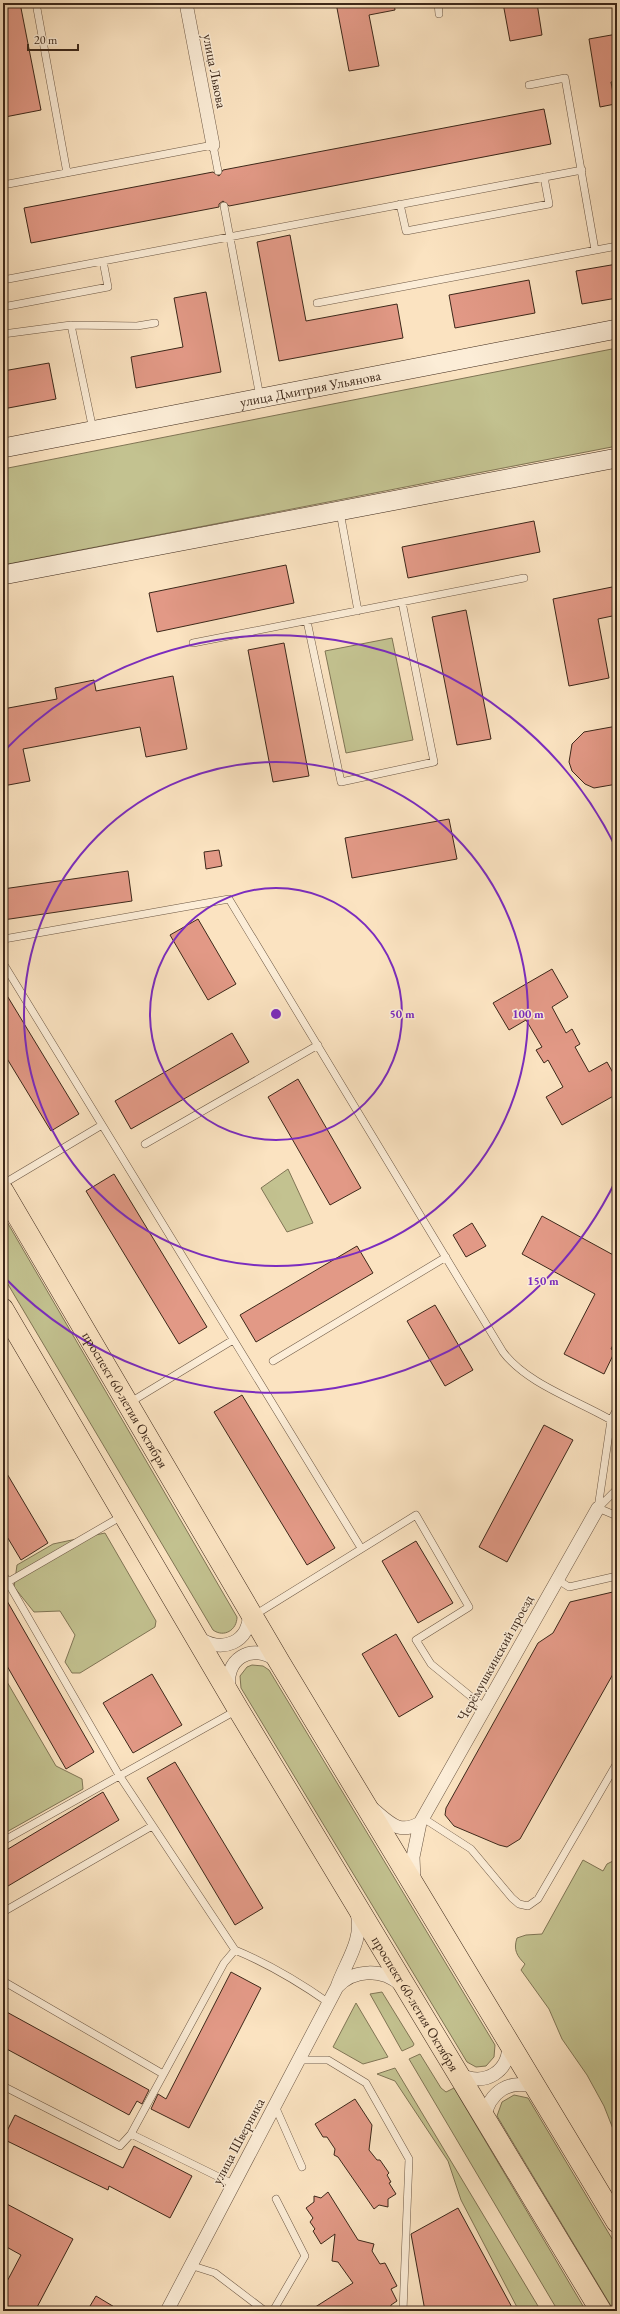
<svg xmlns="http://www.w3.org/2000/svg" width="620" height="2314" font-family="'EB Garamond',serif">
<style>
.green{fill:#c3c290;stroke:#807555}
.building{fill:#e29986;stroke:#3d281a}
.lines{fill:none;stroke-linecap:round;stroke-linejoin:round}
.service-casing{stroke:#6c5744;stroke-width:8}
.minor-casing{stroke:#6c5744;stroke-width:14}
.secondary-casing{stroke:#3d281a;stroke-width:20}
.primary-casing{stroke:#3d281a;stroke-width:22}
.service{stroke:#fcedd7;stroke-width:7}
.minor{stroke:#fcedd7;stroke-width:13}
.secondary{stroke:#fcedd7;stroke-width:19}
.primary{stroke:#fbe3c1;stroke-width:21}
.ring{fill:none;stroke:#7b2cbf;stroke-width:2}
.labels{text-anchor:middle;stroke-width:3;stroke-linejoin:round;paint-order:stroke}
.street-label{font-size:14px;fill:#3d281a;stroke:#fcedd7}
.centre{fill:#7b2cbf;stroke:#fcedd7;stroke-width:2}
.ring-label{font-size:12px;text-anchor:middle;font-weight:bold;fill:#7b2cbf;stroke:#fcedd7;stroke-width:3;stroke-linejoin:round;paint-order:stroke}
</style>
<rect width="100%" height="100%" fill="#fbe3c1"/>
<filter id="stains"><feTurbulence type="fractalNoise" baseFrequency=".005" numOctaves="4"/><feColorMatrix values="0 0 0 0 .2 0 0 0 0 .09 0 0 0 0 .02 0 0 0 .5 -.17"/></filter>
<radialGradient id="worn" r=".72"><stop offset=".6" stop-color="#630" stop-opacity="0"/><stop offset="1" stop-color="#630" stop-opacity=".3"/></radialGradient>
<!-- green -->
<path class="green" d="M 617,348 L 617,446 L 3,565 L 3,469 Z
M 392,638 L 413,740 L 346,753 L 325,651 Z
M 288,1169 L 313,1223 L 287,1232 L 261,1188 Z
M 3,1215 L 237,1617 C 237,1630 224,1638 213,1630 L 3,1276 Z
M 105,1533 L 156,1621 L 155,1627 L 80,1673 L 72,1673 L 65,1662 L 75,1635 L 60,1611 L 34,1612 L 14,1587 L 17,1565 L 53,1544 Z
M 252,1665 L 263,1666 L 269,1670 L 495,2045 L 494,2057 L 486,2066 L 476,2067 L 467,2062 L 241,1688 L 240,1676 L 247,1667 Z
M 3,1675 L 56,1766 L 82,1779 L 83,1789 L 3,1834 Z
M 617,1859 L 617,2139 L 604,2106 L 587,2075 L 562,2039 L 549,2009 L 521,1970 L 525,1964 C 517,1956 513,1950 517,1938 L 526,1935 L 542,1934 L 583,1860 L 603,1871 L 607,1864 Z
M 382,1992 L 414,2044 L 413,2046 L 402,2051 L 370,1994 Z
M 356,2003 L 388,2057 L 363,2064 L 333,2047 Z
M 420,2054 L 441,2088 L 446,2092 L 454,2088 L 586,2311 L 558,2311 L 409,2059 Z
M 395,2068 L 541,2311 L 519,2311 L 461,2200 L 448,2161 L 395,2081 L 377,2074 Z
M 514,2095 L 528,2098 L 617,2247 L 617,2311 L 614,2311 L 497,2116 L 502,2102 Z"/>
<!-- building -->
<path class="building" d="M 3,3 L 20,3 L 41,110 L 5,117 L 3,106 Z
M 336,3 L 394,3 L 395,10 L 369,15 L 379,66 L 349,71 Z
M 503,3 L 537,3 L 542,35 L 510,41 Z
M 617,34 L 617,81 L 611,82 L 615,104 L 600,107 L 589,39 Z
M 544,109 L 551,144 L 229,206 L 223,201 L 219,204 L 219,207 L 31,243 L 24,208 L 213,172 L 219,176 L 223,170 Z
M 290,235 L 306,321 L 397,304 L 403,338 L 279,361 L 257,242 Z
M 617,264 L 617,298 L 582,304 L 576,271 Z
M 529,280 L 535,313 L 455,328 L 449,295 Z
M 206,292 L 221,372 L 136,388 L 131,357 L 183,347 L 174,298 Z
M 49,363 L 56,399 L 3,409 L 3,371 Z
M 534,521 L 540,552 L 408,578 L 402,547 Z
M 286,565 L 294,603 L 157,632 L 149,593 Z
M 617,586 L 617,615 L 598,619 L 609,678 L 569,686 L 553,599 Z
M 466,610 L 491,739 L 457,745 L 432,617 Z
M 284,643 L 309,776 L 273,782 L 248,650 Z
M 173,676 L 187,749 L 146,757 L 140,727 L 23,749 L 30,781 L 3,786 L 3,709 L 57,699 L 55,688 L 94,680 L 96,691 Z
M 617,726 L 617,784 L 594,788 L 585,784 L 572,771 L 569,762 L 572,744 L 584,732 Z
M 449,819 L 457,859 L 352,878 L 345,838 Z
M 219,850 L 222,866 L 206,869 L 204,852 Z
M 128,871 L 132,901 L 3,920 L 3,889 Z
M 198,919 L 236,984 L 208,1000 L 170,935 Z
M 552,969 L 568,997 L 552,1007 L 566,1033 L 572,1029 L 580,1044 L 575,1047 L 589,1072 L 607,1062 L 617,1080 L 617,1094 L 562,1125 L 546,1097 L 563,1087 L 548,1060 L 544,1063 L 536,1050 L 542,1047 L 526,1020 L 509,1030 L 493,1003 Z
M 3,989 L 79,1114 L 51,1131 L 3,1052 Z
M 232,1033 L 249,1062 L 131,1129 L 115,1101 Z
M 298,1079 L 361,1188 L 330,1205 L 268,1097 Z
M 114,1174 L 207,1327 L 179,1344 L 86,1191 Z
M 542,1216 L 617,1257 L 617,1337 L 611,1349 L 615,1351 L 604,1374 L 564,1354 L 595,1294 L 522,1254 Z
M 472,1223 L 486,1246 L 466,1257 L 453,1235 Z
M 357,1246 L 373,1273 L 256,1342 L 240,1315 Z
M 435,1305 L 473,1370 L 445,1386 L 407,1321 Z
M 242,1395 L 335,1548 L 307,1565 L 214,1412 Z
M 544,1425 L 573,1440 L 507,1562 L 479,1547 Z
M 3,1467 L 48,1543 L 21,1560 L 3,1530 Z
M 416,1541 L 453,1603 L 418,1623 L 382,1561 Z
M 617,1591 L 617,1667 L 520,1839 L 507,1847 L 499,1845 L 454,1826 L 445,1815 L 446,1808 L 538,1643 L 553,1633 L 570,1602 Z
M 3,1594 L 94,1752 L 66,1769 L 3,1659 Z
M 396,1634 L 433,1697 L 399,1717 L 362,1654 Z
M 152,1674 L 182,1725 L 133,1753 L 103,1703 Z
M 175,1762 L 263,1908 L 235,1925 L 147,1778 Z
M 103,1792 L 119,1820 L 3,1889 L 3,1852 Z
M 231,1972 L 261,1988 L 189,2128 L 151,2109 L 158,2094 L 166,2099 Z
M 3,2010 L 149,2090 L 142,2104 L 137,2101 L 129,2115 L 3,2047 Z
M 355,2099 L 372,2125 L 369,2150 L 377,2160 L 380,2160 L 389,2173 L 387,2175 L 391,2182 L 389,2183 L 396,2194 L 388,2199 L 388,2207 L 379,2205 L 374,2209 L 338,2157 L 334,2155 L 335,2149 L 327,2137 L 323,2137 L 315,2124 Z
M 15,2115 L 123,2168 L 134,2146 L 192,2176 L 170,2218 L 109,2186 L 108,2190 L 3,2139 Z
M 328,2192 L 358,2240 L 374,2244 L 372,2251 L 380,2264 L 385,2263 L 397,2286 L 391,2289 L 397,2301 L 391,2305 L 390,2311 L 309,2311 L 353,2283 L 338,2262 L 332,2261 L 335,2234 L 321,2244 L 313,2231 L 315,2229 L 310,2222 L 313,2218 L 306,2208 L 314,2202 L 314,2196 L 321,2198 Z
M 3,2202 L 73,2239 L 35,2311 L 3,2311 L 3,2289 L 21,2255 L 3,2245 Z
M 458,2208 L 514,2311 L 425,2311 L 411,2234 Z
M 96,2296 L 121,2311 L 87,2311 Z"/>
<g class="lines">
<defs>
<path id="service" d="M 36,3 L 67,173
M 438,3 L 439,14
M 529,85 L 565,78 L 595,250
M 3,185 L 213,145 L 218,171
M 400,204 L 406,231 L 549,204 L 544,177
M 224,206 L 260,397
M 3,280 L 582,170
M 317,303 L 617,246
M 3,307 L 108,287 L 103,261
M 71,325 L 93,430
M 3,334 L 71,325 L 137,326 L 155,323
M 340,512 L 358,611
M 307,621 L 341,782 L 434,762 L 402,602
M 193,643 L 524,578
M 3,942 L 4,939 L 229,899 L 503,1352 C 527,1384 577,1400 611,1420 L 598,1508
M 3,963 L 361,1548
M 145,1144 L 318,1045
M 3,1184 L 102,1125
M 273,1361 L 446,1257
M 129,1403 L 233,1340
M 611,1420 L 617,1409
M 598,1508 L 617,1489
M 598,1508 L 617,1516
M 3,1574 L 119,1775 L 235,1950 C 269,1964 299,1982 329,2003
M 558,1580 L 569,1587 L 617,1576
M 8,1582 L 122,1516
M 253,1616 L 416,1515 L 469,1607 L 416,1640 L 431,1664 L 485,1708
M 423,1818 L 471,1849 L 512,1898 L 519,1904 L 528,1906 L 538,1899 L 617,1763
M 3,1841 L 237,1710
M 3,1912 L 152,1826
M 3,1981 L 163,2074
M 299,2060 L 328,2060 L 366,2083 L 409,2159 L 403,2311
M 3,2086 L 120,2146 L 131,2134
M 275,2106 L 302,2167
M 233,2184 L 131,2134 L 224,1963 L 235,1950
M 190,2265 L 215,2273 L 265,2311
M 273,2311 L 305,2256 L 276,2199"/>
<path id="minor" d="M 186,3 L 213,145
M 198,1637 C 220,1655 252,1642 249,1612
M 230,1691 C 222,1660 252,1641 277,1661
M 373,1809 C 390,1823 399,1835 420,1823
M 414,1880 L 413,1857 L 420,1823 L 598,1508
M 337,1987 C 354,1969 382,1968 401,1985
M 460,2075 C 486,2086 509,2072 509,2044
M 484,2118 C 490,2091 509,2079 535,2087
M 167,2311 L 337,1987 C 345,1963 364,1940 357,1913"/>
<g id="secondary">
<path id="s1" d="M 3,448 L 617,329"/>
<path d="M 3,575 L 617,458"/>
</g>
<g id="primary">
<path id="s2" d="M 3,1191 L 280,1663 L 617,2222"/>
<path id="s3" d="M 3,1309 L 238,1709 L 601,2311"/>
</g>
</defs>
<!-- service casing -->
<use href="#service" class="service-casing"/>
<!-- minor casing -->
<use href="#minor" class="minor-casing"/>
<!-- secondary casing -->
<use href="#secondary" class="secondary-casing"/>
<!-- primary casing -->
<use href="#primary" class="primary-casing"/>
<!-- service -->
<use href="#service" class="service"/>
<!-- minor -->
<use href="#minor" class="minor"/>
<!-- secondary -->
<use href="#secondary" class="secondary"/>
<!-- primary -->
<use href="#primary" class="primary"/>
</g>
<!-- distance rings -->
<g class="ring">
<circle cx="276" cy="1014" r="126"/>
<circle cx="276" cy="1014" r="252"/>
<path d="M616 1180A378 378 0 0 1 4 1277M4 751A378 378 0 0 1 616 848"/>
</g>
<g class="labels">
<!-- street labels -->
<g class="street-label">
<text transform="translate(215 71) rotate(79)" y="5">улица Львова</text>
<text dy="5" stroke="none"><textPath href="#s1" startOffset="313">улица Дмитрия Ульянова</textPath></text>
<text dy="5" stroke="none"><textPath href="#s2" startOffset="242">проспект 60-летия Октября</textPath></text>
<text transform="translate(495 1658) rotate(-61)" y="5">Черёмушкинский проезд</text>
<text dy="5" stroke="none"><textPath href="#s3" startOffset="808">проспект 60-летия Октября</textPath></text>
<text transform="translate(238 2141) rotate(-62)" y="5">улица Шверника</text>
</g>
</g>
<circle cx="276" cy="1014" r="6" class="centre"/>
<g class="ring-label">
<text x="402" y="1018">50 m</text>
<text x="528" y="1018">100 m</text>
<text x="543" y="1285">150 m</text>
</g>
<!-- margin -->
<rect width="620" height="2314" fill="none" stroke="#fbe3c1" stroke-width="16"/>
<rect x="4" y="4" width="612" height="2306" fill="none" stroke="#3d281a" stroke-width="2"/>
<rect x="8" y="8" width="604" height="2298" fill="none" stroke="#3d281a"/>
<!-- scale -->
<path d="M28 44v6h50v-6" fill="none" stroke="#3d281a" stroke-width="2"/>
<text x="34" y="44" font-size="12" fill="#3d281a" stroke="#fcedd7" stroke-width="3" paint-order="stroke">20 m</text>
<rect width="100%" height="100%" filter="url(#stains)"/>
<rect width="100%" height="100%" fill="url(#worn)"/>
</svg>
